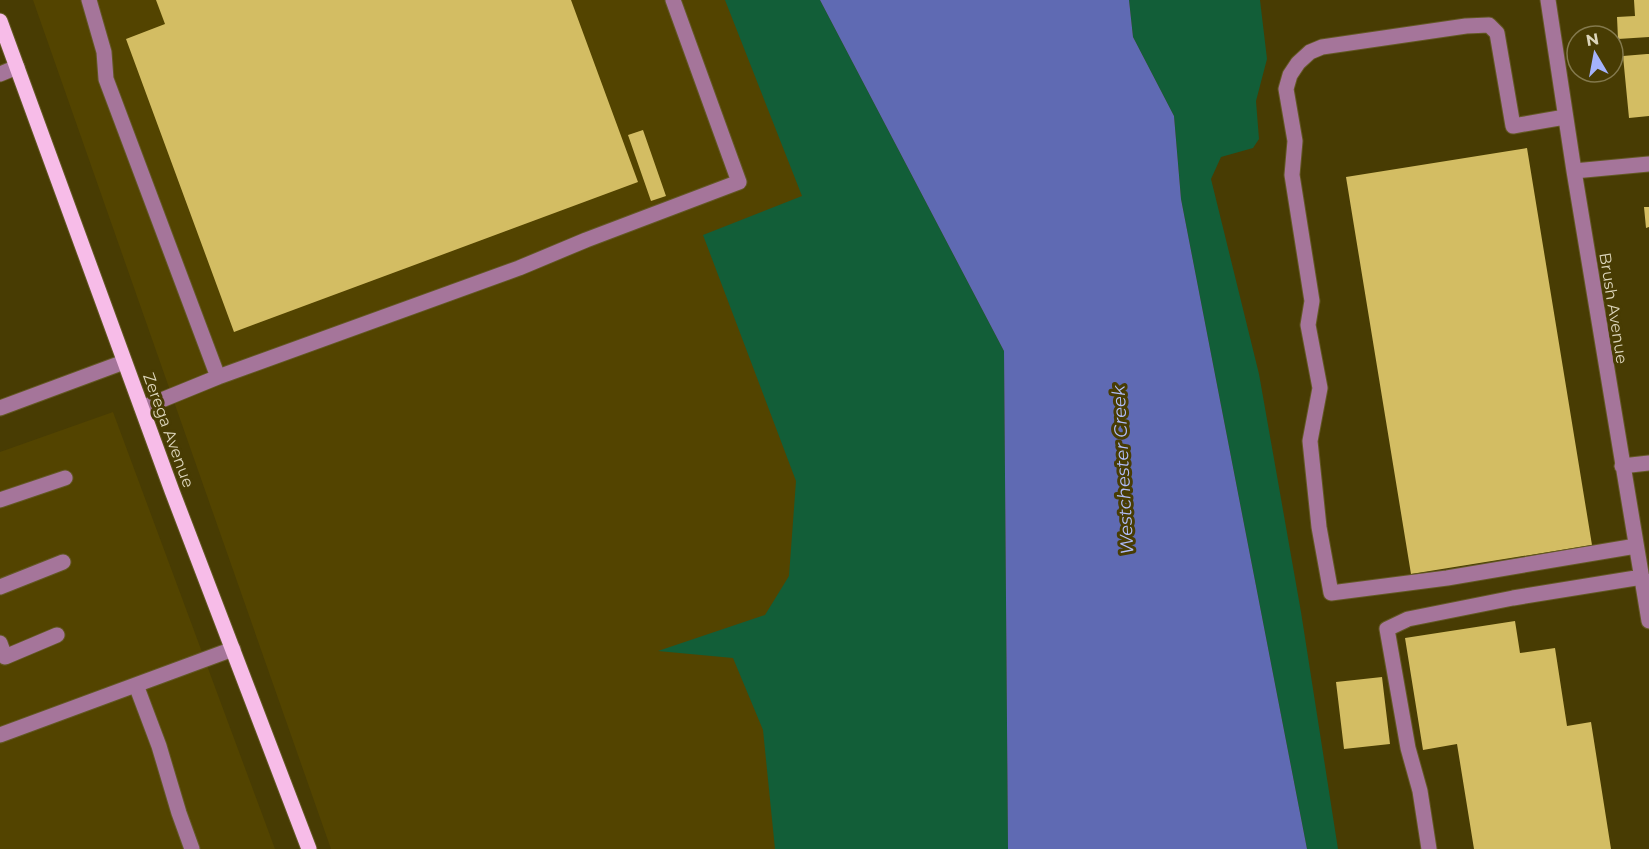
<svg xmlns="http://www.w3.org/2000/svg" width="1649" height="849" font-family="Montserrat,sans-serif">
<style>
.built{fill:#534400}
.green{fill:#125e38}
.water{fill:#5f6ab3}
.building{fill:#d3bd63}
.lines{fill:none;stroke-linecap:round;stroke-linejoin:round}
.minor-casing{stroke:#635824;stroke-width:17}
.major-casing{stroke:#635824;stroke-width:17}
.minor{stroke:#a5759a;stroke-width:15}
.major{stroke:#f7bce8;stroke-width:15}
.labels{text-anchor:middle;stroke-width:6;stroke-linejoin:round;paint-order:stroke}
.street-label{font-size:16px;fill:#dcd5bb;stroke:#483c03}
.water-label{font-size:18px;font-style:italic;fill:#b0bcf8;stroke:#483c03}
</style>
<rect width="100%" height="100%" fill="#483c03"/>
<!-- built -->
<path class="built" d="M 33,0 L 765,0 L 971,849 L 331,849 Z
M 113,412 L 275,849 L 0,849 L 0,452 Z"/>
<!-- green -->
<path class="green" d="M 725,0 L 820,0 L 1004,351 L 1008,849 L 775,849 L 763,730 L 733,658 L 658,651 L 765,615 L 789,576 L 796,481 L 703,235 L 802,196 Z
M 1129,0 L 1260,0 L 1267,59 L 1256,101 L 1259,139 L 1253,148 L 1221,157 L 1211,179 L 1259,374 L 1301,612 L 1338,849 L 1307,849 L 1181,199 L 1174,116 L 1133,37 Z"/>
<!-- water -->
<path class="water" d="M 820,0 L 1129,0 L 1133,37 L 1174,116 L 1181,199 L 1307,849 L 1008,849 L 1004,351 Z"/>
<!-- building -->
<path class="building" d="M 156,0 L 571,0 L 638,182 L 234,332 L 126,39 L 165,24 Z
M 1634,0 L 1649,0 L 1649,37 L 1618,39 L 1617,17 L 1635,16 Z
M 1647,54 L 1649,54 L 1649,116 L 1629,118 L 1623,56 Z
M 643,130 L 666,196 L 651,201 L 628,135 Z
M 1527,148 L 1592,545 L 1411,574 L 1346,177 Z
M 1644,207 L 1649,207 L 1649,227 L 1646,228 Z
M 1515,621 L 1520,653 L 1555,648 L 1567,726 L 1591,722 L 1611,849 L 1474,849 L 1457,744 L 1423,750 L 1405,638 Z
M 1382,677 L 1390,744 L 1344,749 L 1336,682 Z"/>
<g class="lines">
<defs>
<path id="minor" d="M 89,0 L 104,52 L 106,79 L 218,377
M 1548,0 L 1574,171 L 1649,621
M 0,74 L 17,67
M 1565,117 L 1513,126 L 1497,33 L 1489,25 L 1466,26 L 1322,47 L 1310,52 L 1298,63 L 1290,75 L 1286,89 L 1295,141 L 1292,175 L 1312,301 L 1308,325 L 1320,388 L 1310,441 L 1319,527 L 1331,593 L 1447,578 L 1636,546
M 1574,171 L 1649,164
M 0,408 L 124,362
M 142,408 L 218,377 L 519,268 L 586,240 L 739,182 L 673,0
M 1622,466 L 1649,463
M 0,500 L 65,478
M 0,587 L 63,562
M 0,643 L 5,657 L 57,635
M 136,685 L 159,746 L 179,813 L 192,849
M 0,735 L 233,649
M 1429,849 L 1420,791 L 1408,748 L 1387,629 L 1408,619 L 1513,598 L 1642,577"/>
<path id="major" d="M 0,21 L 172,491 L 309,849"/>
</defs>
<!-- minor casing -->
<use href="#minor" class="minor-casing"/>
<!-- major casing -->
<use href="#major" class="major-casing"/>
<!-- minor -->
<use href="#minor" class="minor"/>
<!-- major -->
<use href="#major" class="major"/>
</g>
<g class="labels">
<!-- street labels -->
<g class="street-label">
<text transform="translate(1614 308) rotate(81)" y="6">Brush Avenue</text>
<text transform="translate(169 430) rotate(70)" y="6">Zerega Avenue</text>
</g>
<!-- water labels -->
<g class="water-label">
<text transform="translate(1123 470) rotate(-93)" y="6">Westchester Creek</text>
</g>
</g>
<!-- north arrow -->
<g transform="translate(1595 54) rotate(350)"><circle r="28" fill="#483c03" stroke="#83794d" stroke-width="1.5"/>
<path d="M0-4.5L10 22L0 15L-10 22Z" fill="#a4b2fc"/>
<text y="-9" font-size="16" font-weight="bold" text-anchor="middle" fill="#dcd5bb">N</text>
</g>
</svg>
